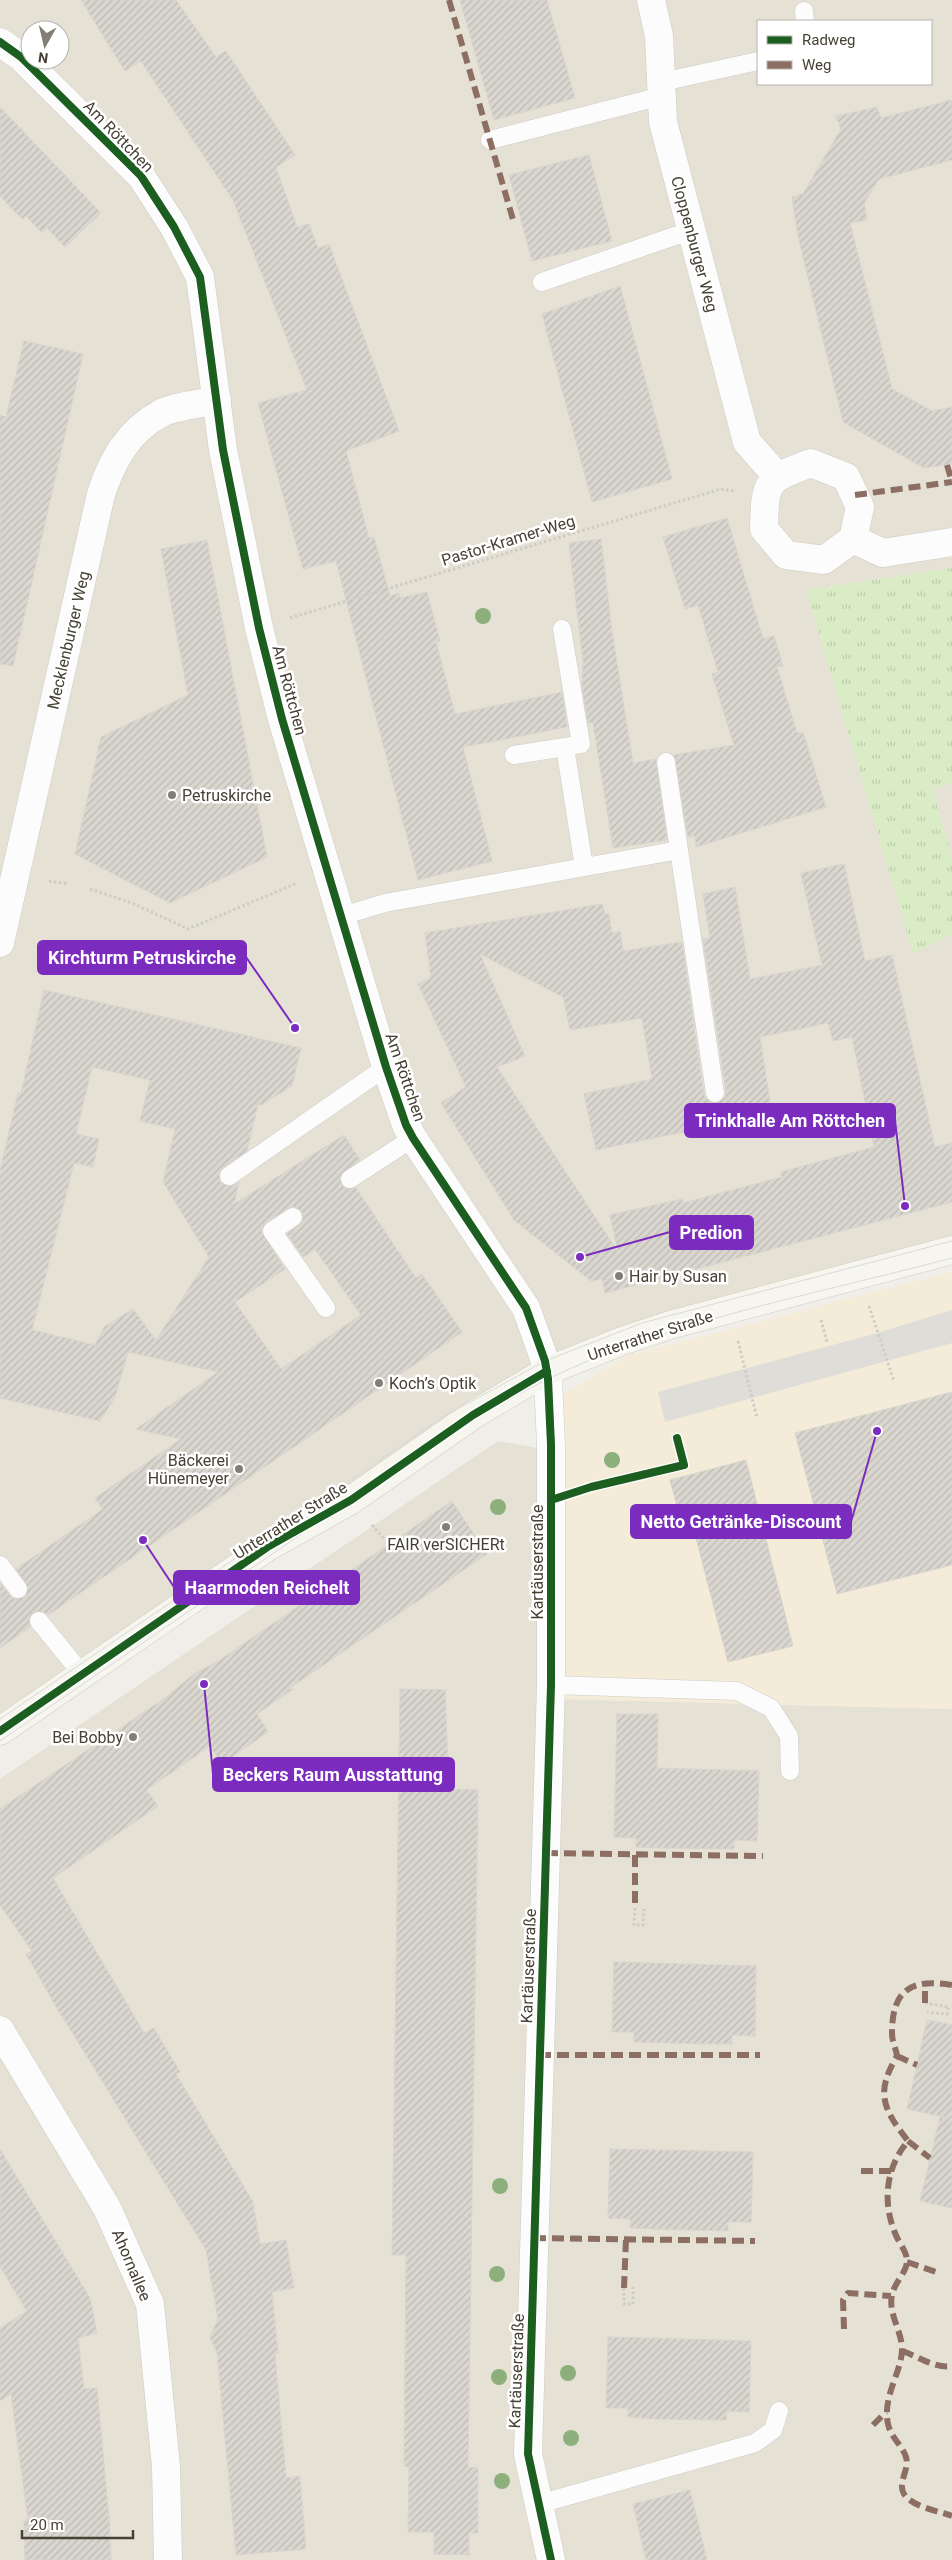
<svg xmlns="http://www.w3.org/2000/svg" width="952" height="2560" font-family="Roboto,sans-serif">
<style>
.residential{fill:#e5e1d5;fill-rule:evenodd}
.commercial{fill:#f4ecd9}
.grass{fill:url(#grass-tufts)}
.parking{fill:#dfddd8}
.building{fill:url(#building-hatch);stroke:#d8d5ce;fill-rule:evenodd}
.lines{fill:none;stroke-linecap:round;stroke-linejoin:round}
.service-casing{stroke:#ceccc5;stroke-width:19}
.minor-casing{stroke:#ceccc5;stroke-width:29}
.secondary-casing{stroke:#d0ccbe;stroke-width:29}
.path{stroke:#ceccc6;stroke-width:3;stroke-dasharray:2.5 2.5;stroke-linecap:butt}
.service{stroke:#fdfcfc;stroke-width:18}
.minor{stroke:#fdfcfc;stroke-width:28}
.secondary{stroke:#f6f5ee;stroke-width:28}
.tram{stroke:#d9d9d8;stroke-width:1}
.quiet{stroke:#8d6e63;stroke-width:6;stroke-dasharray:12 6;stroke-linecap:butt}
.cycleway-casing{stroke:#fff;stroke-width:11}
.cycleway{stroke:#1b5e20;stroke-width:8}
.tree{fill:#8caf7c}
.poi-dot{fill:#827e73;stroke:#fff;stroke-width:2}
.labels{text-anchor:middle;stroke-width:5;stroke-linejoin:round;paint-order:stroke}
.street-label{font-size:16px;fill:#464134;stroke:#fff}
.poi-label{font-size:16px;fill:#464134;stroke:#fff;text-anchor:start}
.leader{fill:none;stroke:#7b2cbf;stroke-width:2}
.callout-dot{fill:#7b2cbf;stroke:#fff;stroke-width:2}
.callout{fill:#7b2cbf;stroke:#7b2cbf;stroke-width:2}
.callout-label{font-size:18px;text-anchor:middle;font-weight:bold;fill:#fff}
</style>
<defs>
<pattern id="grass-tufts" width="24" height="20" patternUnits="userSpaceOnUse" patternTransform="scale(1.25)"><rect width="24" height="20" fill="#d9ecc6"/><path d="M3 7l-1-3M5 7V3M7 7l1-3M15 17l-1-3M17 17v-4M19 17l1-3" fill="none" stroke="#bcccab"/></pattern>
<pattern id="building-hatch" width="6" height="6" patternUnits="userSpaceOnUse" patternTransform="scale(1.25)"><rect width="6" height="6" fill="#dad7d0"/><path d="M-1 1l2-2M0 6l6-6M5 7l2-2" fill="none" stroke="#bcbab3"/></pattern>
</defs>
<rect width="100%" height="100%" fill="#f0eee8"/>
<!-- residential -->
<path class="residential" d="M 0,0 L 952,0 L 952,1240 L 500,1385 L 0,1727 ZM 758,21 L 931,21 L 931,84 L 758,84 ZM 30,30 L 60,30 L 60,60 L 30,60 Z
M 498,1441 L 542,1449 L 560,1699 L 952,1709 L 952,2560 L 0,2560 L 0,1779 Z"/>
<!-- commercial -->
<path class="commercial" d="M 952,1272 L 952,1709 L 560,1699 L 555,1399 L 629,1355 Z"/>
<!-- grass -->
<path class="grass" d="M 952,568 L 952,784 L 933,788 L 952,860 L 952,935 L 913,953 L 806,590 Z"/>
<!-- parking -->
<path class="parking" d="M 952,1310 L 952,1343 L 665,1422 L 658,1392 L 877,1333 Z"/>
<!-- building -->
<path class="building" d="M 81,0 L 176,0 L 216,57 L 226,51 L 295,155 L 276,167 L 297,227 L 309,224 L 318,248 L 329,244 L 399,431 L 346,451 L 369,538 L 374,537 L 390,596 L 399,593 L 400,598 L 427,592 L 440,641 L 436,642 L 455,714 L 562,692 L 567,727 L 463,747 L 492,861 L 418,880 L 336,561 L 303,569 L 258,403 L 307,390 L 233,200 L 141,61 L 125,71 Z
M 460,0 L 547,0 L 575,98 L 494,120 Z
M 952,100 L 952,160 L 879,179 L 864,203 L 867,220 L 850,223 L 892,389 L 932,411 L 952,407 L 952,464 L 924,468 L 843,422 L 798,236 L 792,197 L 803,194 L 841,129 L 836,116 L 877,107 L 881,118 Z
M 0,107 L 101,213 L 65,247 L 47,228 L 42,233 L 26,216 L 22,219 L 0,196 Z
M 589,155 L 612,241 L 532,261 L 509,175 Z
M 620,286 L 672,479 L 592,502 L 542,314 Z
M 24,341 L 83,354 L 13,666 L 0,664 L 0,415 L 6,417 Z
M 727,518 L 763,639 L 774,636 L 783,666 L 777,667 L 797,733 L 803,732 L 826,807 L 696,847 L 695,836 L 688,837 L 674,755 L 734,745 L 712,674 L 718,672 L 698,605 L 685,609 L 663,537 Z
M 601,539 L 612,632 L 633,763 L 656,759 L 667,840 L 613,848 L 593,722 L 588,723 L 582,687 L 583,661 L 569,543 Z
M 207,540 L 267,857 L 170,903 L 75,854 L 101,737 L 188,695 L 161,549 Z
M 844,864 L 865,961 L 892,955 L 935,1147 L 952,1143 L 952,1202 L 605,1293 L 602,1279 L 591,1281 L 514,1220 L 441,1103 L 466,1087 L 418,984 L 431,978 L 425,933 L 602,904 L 605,914 L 609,914 L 612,933 L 620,931 L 623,951 L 682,942 L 704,1095 L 711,1103 L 717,1103 L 725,1097 L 726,1091 L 703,939 L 710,938 L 703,894 L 735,887 L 750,979 L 822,965 L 801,873 ZM 480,954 L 563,997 L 570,1030 L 642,1018 L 652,1079 L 584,1094 L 596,1150 L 717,1125 L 718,1131 L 773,1121 L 760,1037 L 828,1023 L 833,1041 L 852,1037 L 874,1147 L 781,1172 L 782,1177 L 683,1203 L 682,1199 L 610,1215 L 618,1252 L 497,1067 L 525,1056 Z
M 44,990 L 301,1048 L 292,1086 L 261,1105 L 258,1105 L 247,1151 L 223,1168 L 219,1172 L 220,1182 L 229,1187 L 239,1182 L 234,1204 L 344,1135 L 360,1160 L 341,1174 L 341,1184 L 346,1189 L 356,1188 L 416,1278 L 422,1274 L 462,1332 L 48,1615 L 42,1611 L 33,1612 L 29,1618 L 30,1627 L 0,1648 L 0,1583 L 13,1599 L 25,1597 L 28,1587 L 16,1569 L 103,1509 L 95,1498 L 181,1439 L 136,1429 L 218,1372 L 128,1352 L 115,1397 L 100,1421 L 0,1398 L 0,1171 L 18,1093 L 21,1093 ZM 92,1067 L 150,1080 L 140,1121 L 175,1129 L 163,1182 L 209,1257 L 156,1340 L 133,1309 L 104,1327 L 95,1345 L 32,1330 L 74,1163 L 93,1167 L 99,1139 L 76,1134 ZM 293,1206 L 302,1212 L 303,1221 L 287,1234 L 303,1257 L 315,1249 L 361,1315 L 281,1369 L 235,1302 L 285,1269 L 261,1231 L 266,1222 Z
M 952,1392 L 952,1565 L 837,1594 L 795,1433 Z
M 746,1460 L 793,1646 L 728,1662 L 691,1519 L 681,1521 L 670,1480 Z
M 452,1501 L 487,1554 L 288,1689 L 293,1689 L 257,1714 L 268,1732 L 222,1764 L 210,1746 L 146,1790 L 158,1806 L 53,1878 L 144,2033 L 154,2028 L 180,2072 L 176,2074 L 253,2202 L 260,2244 L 286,2240 L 294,2288 L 272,2292 L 278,2353 L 275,2354 L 286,2478 L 300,2476 L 306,2549 L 236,2555 L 217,2353 L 210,2337 L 218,2319 L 206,2250 L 54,2003 L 26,1954 L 32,1951 L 0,1905 L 0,1809 L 165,1698 L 194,1674 L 220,1660 Z
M 400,1689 L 445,1690 L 449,1789 L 478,1790 L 468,2467 L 478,2468 L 478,2533 L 469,2533 L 469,2555 L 434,2554 L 434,2532 L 408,2532 L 409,2467 L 404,2466 L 406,2255 L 392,2255 Z
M 617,1714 L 658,1714 L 657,1768 L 759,1771 L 757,1841 L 734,1840 L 734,1849 L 660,1848 L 636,1847 L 636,1838 L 614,1837 Z
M 614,1962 L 756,1966 L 755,2036 L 732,2035 L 732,2044 L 707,2044 L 634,2042 L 634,2032 L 612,2032 Z
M 927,2020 L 952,2025 L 952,2208 L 920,2201 L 940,2117 L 949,2118 L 907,2109 Z
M 0,2149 L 90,2298 L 97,2333 L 78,2338 L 84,2389 L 97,2388 L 109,2518 L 111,2560 L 25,2560 L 24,2520 L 28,2520 L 11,2394 L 0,2401 L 0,2328 L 27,2311 L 0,2267 Z
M 610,2149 L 753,2152 L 751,2222 L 728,2222 L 728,2231 L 652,2229 L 630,2228 L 630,2219 L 608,2218 Z
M 608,2337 L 751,2341 L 749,2412 L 727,2411 L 726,2420 L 655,2419 L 628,2417 L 628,2408 L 606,2408 Z
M 690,2490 L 707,2560 L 646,2560 L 633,2504 Z"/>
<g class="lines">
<defs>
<path id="service" d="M 804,11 L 805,21
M 662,82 L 758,61
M 490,140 L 662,96
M 542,282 L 692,230
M 562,629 L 581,744 L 565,747
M 514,755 L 565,747 L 584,867
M 666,762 L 715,1093
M 342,916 L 385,903 L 679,850
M 229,1176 L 386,1067
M 350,1179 L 413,1138
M 293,1217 L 272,1231 L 326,1308
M 0,1565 L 18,1589
M 39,1621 L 82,1674
M 551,1685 L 737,1691 L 771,1708 L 789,1736 L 790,1771
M 539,2504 L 755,2443 L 773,2430 L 779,2411"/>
<path id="minor" d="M 651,0 L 659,36 L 663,122 L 747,442 L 777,476
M 0,42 L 21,57 L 141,176 L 174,227 L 200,277 L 223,450 L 259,628 L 282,719 L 386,1067 L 406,1125 L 413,1138 L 526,1308 L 545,1361 L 548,1379 L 551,1445 L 551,1685 L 528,2454 L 551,2560
M 811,463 L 846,477 L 860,507 L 853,539 L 824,560 L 786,555 L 764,529 C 765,480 766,480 811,463 Z
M 853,539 L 883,553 L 952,542
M 0,943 L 101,494 C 112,461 128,431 160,414 C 173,406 201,404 217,400
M 0,2030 L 107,2208 L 150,2304 L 166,2467 L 168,2560"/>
<path id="secondary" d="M 0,1731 L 269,1546 L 351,1500 L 473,1415 L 547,1371 L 622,1341 L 670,1325 L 952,1250"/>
</defs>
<!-- service casing -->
<use href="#service" class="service-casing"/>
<!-- minor casing -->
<use href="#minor" class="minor-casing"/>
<!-- secondary casing -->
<use href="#secondary" class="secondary-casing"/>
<!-- path -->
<path class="path" d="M 290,618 L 721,489 L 734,491
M 49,881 L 68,884
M 90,889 L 132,903 L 188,929 L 297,883
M 869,1306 L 894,1381
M 821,1320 L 827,1342
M 738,1341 L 757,1418
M 372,1525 L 384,1539
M 635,1908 L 634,1925 L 643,1925 L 644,1909
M 925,2003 L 949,2007 L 947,2014 L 927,2012
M 624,2288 L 624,2304 L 633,2304 L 633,2287"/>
<!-- service -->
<use href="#service" class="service"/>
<!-- minor -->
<use href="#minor" class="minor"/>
<!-- secondary -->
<use href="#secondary" class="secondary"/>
<!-- tram -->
<path class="tram" d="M 0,1719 L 441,1418 L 545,1361 L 642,1323 L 952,1241
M 0,1741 L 399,1467 C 463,1425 527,1385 598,1357 C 711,1313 835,1289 952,1258"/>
<!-- quiet -->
<path class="quiet" d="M 449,0 L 514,223
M 947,465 L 952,482
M 855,495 L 952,482
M 546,1853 L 763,1856
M 635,1855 L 635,1908
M 952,1985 C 911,1978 892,1990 892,2033 C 892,2042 896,2048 897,2056 C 875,2093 883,2109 908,2141 C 886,2167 882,2201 895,2233 C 898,2242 907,2251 907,2261 C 907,2272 894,2283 892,2295 C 888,2313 901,2330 902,2347 C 903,2371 882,2395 888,2424 C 891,2438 902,2445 906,2457 C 910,2469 897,2483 904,2494 C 912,2507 939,2511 952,2516
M 925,2003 L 925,1983
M 539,2055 L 760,2055
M 897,2056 L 917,2065
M 908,2141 L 930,2158
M 861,2171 L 891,2171
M 534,2238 L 755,2241
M 907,2262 L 939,2273
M 624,2288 L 626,2239
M 844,2329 L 843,2300 L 848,2293 L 891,2296
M 902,2351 C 918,2356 935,2369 952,2366
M 873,2425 L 886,2412"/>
<defs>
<path id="cycleway" d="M 0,42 L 21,57 L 141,176 L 174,227 L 200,277 L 223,450 L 259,628 L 282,719 L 386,1067 L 406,1125 L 413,1138 L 526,1308 L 545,1361 L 548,1379 L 551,1445 L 551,1685 L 528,2454 L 551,2560
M 551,1500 L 591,1487 L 684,1465 L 677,1438
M 0,1731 L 269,1546 L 351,1500 L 473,1415 L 547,1371"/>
</defs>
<!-- cycleway casing -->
<use href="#cycleway" class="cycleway-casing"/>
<!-- cycleway -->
<use href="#cycleway" class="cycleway"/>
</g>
<!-- trees -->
<g class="tree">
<circle cx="483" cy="616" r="8"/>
<circle cx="612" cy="1460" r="8"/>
<circle cx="498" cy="1507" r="8"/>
<circle cx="500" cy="2186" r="8"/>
<circle cx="497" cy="2274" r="8"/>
<circle cx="568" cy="2373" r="8"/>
<circle cx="499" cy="2377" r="8"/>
<circle cx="571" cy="2438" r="8"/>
<circle cx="502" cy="2481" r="8"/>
</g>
<!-- markers -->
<g class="poi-dot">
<circle cx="172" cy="795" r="5"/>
<circle cx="619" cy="1276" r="5"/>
<circle cx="379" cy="1383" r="5"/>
<circle cx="239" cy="1469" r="5"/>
<circle cx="446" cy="1527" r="5"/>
<circle cx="133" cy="1737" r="5"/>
</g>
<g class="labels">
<!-- street labels -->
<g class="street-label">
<text transform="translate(119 136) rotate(46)" y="6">Am Röttchen</text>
<text transform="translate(695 244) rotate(75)" y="6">Cloppenburger Weg</text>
<text transform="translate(508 540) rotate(-17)" y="6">Pastor-Kramer-Weg</text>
<text transform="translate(68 640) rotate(-77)" y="6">Mecklenburger Weg</text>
<text transform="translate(290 690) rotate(75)" y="6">Am Röttchen</text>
<text transform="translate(406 1077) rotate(71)" y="6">Am Röttchen</text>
<text transform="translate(650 1335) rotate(-18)" y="6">Unterrather Straße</text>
<text transform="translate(290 1520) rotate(-32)" y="6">Unterrather Straße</text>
<text transform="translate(537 1562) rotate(-90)" y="6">Kartäuserstraße</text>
<text transform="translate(528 1966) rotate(-88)" y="6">Kartäuserstraße</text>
<text transform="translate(132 2265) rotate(67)" y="6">Ahornallee</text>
<text transform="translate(516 2371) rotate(-88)" y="6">Kartäuserstraße</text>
</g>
<!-- poi labels -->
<g class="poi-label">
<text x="182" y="801">Petruskirche</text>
<text x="629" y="1282">Hair by Susan</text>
<text x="389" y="1389">Koch’s Optik</text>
<text x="229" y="1466" text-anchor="end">Bäckerei<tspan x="229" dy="18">Hünemeyer</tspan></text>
<text x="446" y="1550" text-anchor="middle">FAIR verSICHERt</text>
<text x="123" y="1743" text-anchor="end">Bei Bobby</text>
</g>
</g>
<!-- callouts -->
<path class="leader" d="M295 1028L246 957M905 1206L895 1120M580 1257L670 1232M877 1431L851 1522M143 1540L174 1587M204 1684L213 1774"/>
<g class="callout-dot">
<circle cx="295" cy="1028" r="5"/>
<circle cx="905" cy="1206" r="5"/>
<circle cx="580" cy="1257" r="5"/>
<circle cx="877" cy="1431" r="5"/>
<circle cx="143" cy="1540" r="5"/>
<circle cx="204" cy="1684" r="5"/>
</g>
<g class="callout">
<rect x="38" y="941" width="208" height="33" rx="5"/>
<rect x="685" y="1104" width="210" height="33" rx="5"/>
<rect x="670" y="1216" width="83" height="33" rx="5"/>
<rect x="631" y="1505" width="220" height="33" rx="5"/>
<rect x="174" y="1571" width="185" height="33" rx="5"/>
<rect x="213" y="1758" width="241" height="33" rx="5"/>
</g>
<g class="callout-label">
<text x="142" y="964">Kirchturm Petruskirche</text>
<text x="790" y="1127">Trinkhalle Am Röttchen</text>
<text x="711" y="1239">Predion</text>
<text x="741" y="1528">Netto Getränke-Discount</text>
<text x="267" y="1594">Haarmoden Reichelt</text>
<text x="333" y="1781">Beckers Raum Ausstattung</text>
</g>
<!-- legend -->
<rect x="757" y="20" width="175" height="65" fill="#ffffff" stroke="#b5b3ae"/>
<rect x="767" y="36" width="25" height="8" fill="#1b5e20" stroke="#b5b3ae"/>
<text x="802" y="45" font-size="15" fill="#464134">Radweg</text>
<rect x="767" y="61" width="25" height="8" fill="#8d6e63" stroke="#b5b3ae"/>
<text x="802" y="70" font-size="15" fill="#464134">Weg</text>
<!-- north arrow -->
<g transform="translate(45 45) rotate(188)"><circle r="24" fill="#ffffff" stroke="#b5b3ae"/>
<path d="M0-4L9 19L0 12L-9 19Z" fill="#827e73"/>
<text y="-8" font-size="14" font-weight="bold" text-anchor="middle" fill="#464134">N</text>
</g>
<!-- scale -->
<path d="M22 2530v8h111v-8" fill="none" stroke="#464134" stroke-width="2.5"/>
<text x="30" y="2530" font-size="15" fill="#464134" stroke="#ffffff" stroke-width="4" paint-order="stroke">20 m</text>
</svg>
